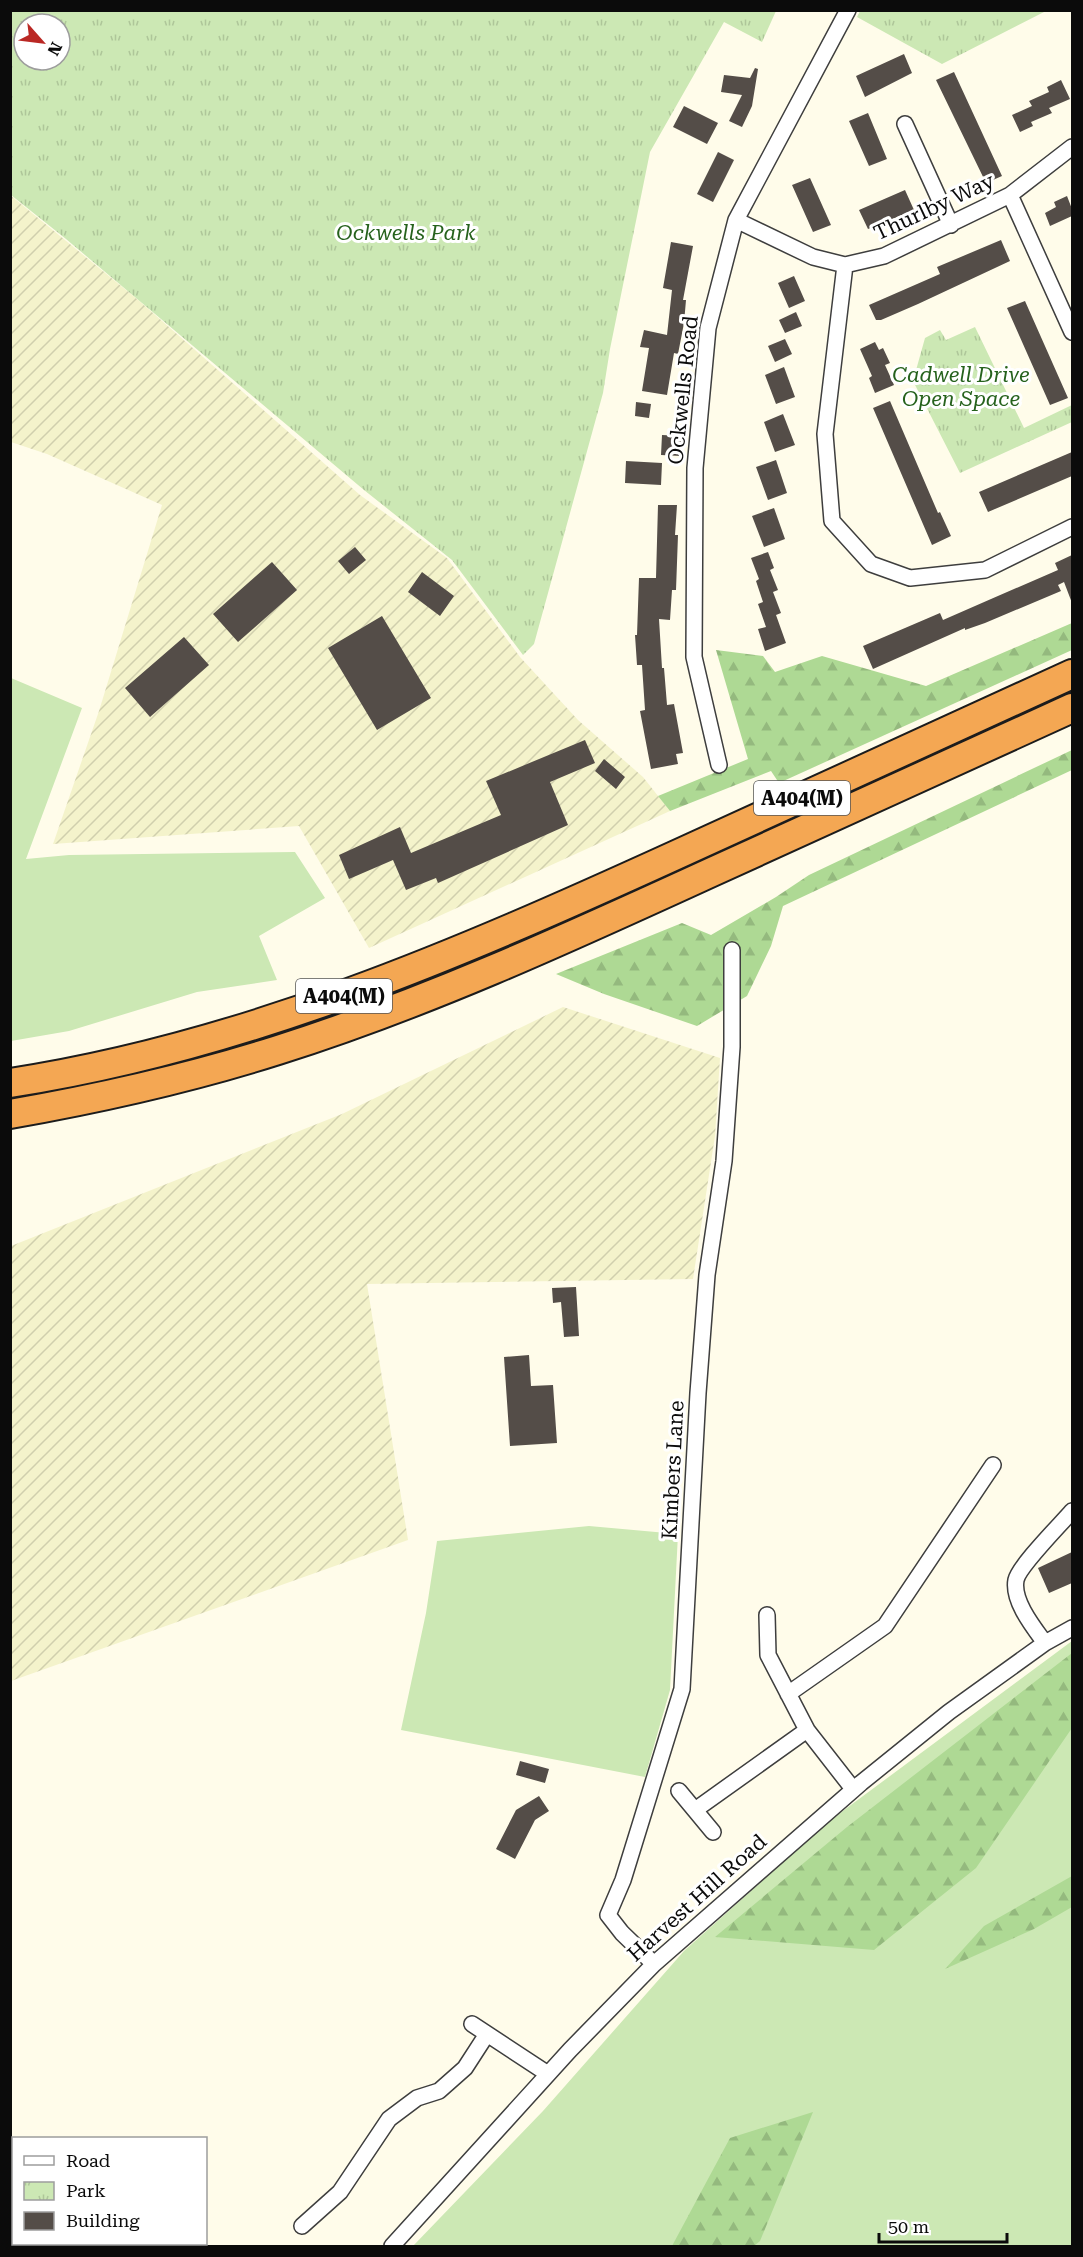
<svg xmlns="http://www.w3.org/2000/svg" width="1083" height="2257" font-family="'Roboto Serif',serif">
<style>
.farmland{fill:url(#farmland-furrows)}
.grass{fill:#cce8b4}
.forest{fill:url(#forest-firs)}
.park{fill:url(#park-tufts);fill-rule:evenodd}
.building{fill:#544d48}
.lines{fill:none;stroke-linecap:round;stroke-linejoin:round}
.minor-casing{stroke:#3e3e3e;stroke-width:18}
.motorway-casing{stroke:#1c1c1c;stroke-width:32}
.minor{stroke:#fff;stroke-width:15}
.motorway{stroke:#f4a753;stroke-width:28}
.labels{text-anchor:middle;stroke-width:6;stroke-linejoin:round;paint-order:stroke}
.shield{fill:#fff;stroke:#545454;stroke-width:1.5}
.shield-label{font-size:20px;font-weight:bold;fill:#0b0b0b}
.street-label{font-size:21px;fill:#0b0b0b;stroke:#fff}
.park-label{font-size:21px;font-style:italic;fill:#26621d;stroke:#fff}
</style>
<defs>
<pattern id="farmland-furrows" width="10" height="10" patternUnits="userSpaceOnUse" patternTransform="scale(1.5)"><rect width="10" height="10" fill="#f4f3cb"/><path d="M-1 1l2-2M0 10L10 0M9 11l2-2" fill="none" stroke="#d0cfad"/></pattern>
<pattern id="forest-firs" width="22" height="20" patternUnits="userSpaceOnUse" patternTransform="scale(1.5)"><rect width="22" height="20" fill="#aed994"/><path d="M5 1l3.5 6h-7zM16 11l3.5 6h-7z" fill="#94b97e"/></pattern>
<pattern id="park-tufts" width="24" height="20" patternUnits="userSpaceOnUse" patternTransform="scale(1.5)"><rect width="24" height="20" fill="#cce8b4"/><path d="M3 7l-1-3M5 7V3M7 7l1-3M15 17l-1-3M17 17v-4M19 17l1-3" fill="none" stroke="#aec699"/></pattern>
</defs>
<rect width="100%" height="100%" fill="#fffcea"/>
<!-- farmland -->
<path class="farmland" d="M 10,195 L 137,299 L 360,495 L 447,558 L 520,657 L 578,720 L 643,777 L 670,811 L 369,948 L 299,826 L 53,844 L 99,711 L 162,505 L 47,454 L 11,442 Z
M 563,1007 L 720,1058 L 715,1136 L 693,1279 L 367,1284 L 408,1540 L 11,1681 L 11,1246 L 342,1114 Z"/>
<!-- grass -->
<path class="grass" d="M 11,678 L 82,708 L 26,859 L 69,855 L 295,852 L 325,898 L 259,936 L 277,980 L 197,992 L 69,1031 L 11,1041 Z
M 589,1526 L 678,1534 L 670,1690 L 645,1777 L 401,1730 L 426,1613 L 437,1541 Z
M 1072,1641 L 1072,2246 L 413,2246 L 543,2111 L 684,1951 L 828,1822 Z"/>
<!-- forest -->
<path class="forest" d="M 1072,623 L 1072,650 L 779,783 L 771,771 L 670,811 L 658,796 L 748,759 L 716,650 L 763,656 L 775,672 L 822,656 L 926,686 Z
M 1072,750 L 1072,770 L 783,906 L 771,946 L 747,996 L 697,1026 L 604,994 L 556,974 L 682,923 L 711,935 L 776,897 L 809,875 Z
M 1072,1653 L 1072,1728 L 976,1868 L 874,1950 L 715,1937 L 847,1827 Z
M 1072,1876 L 1072,1907 L 1034,1929 L 945,1969 L 984,1926 Z
M 813,2112 L 760,2241 L 754,2246 L 672,2246 L 730,2138 Z"/>
<!-- park -->
<path class="park" d="M 10,11 L 776,11 L 762,42 L 724,22 L 650,152 L 610,349 L 603,393 L 534,644 L 523,655 L 452,560 L 364,490 L 66,239 L 11,195 ZM 24,24 L 60,24 L 60,60 L 24,60 Z
M 860,11 L 860,10 L 1046,11 L 942,64 L 857,17 Z
M 975,327 L 1024,428 L 1072,405 L 1072,422 L 960,473 L 913,381 L 925,338 L 940,330 L 946,340 Z"/>
<!-- building -->
<path class="building" d="M 904,54 L 912,73 L 865,97 L 856,76 Z
M 755,68 L 758,69 L 752,106 L 742,127 L 729,121 L 742,95 L 721,92 L 724,75 L 750,78 Z
M 954,72 L 1002,176 L 986,183 L 936,80 Z
M 1061,80 L 1070,99 L 1049,108 L 1052,113 L 1031,122 L 1033,126 L 1020,132 L 1012,115 L 1032,106 L 1029,101 L 1049,92 L 1047,87 Z
M 684,106 L 718,123 L 707,144 L 673,127 Z
M 868,113 L 887,159 L 869,166 L 849,121 Z
M 718,152 L 734,160 L 713,202 L 697,194 Z
M 810,178 L 831,225 L 813,232 L 792,185 Z
M 905,190 L 914,210 L 868,229 L 859,210 Z
M 1067,196 L 1072,209 L 1072,216 L 1050,226 L 1045,213 L 1056,207 L 1054,202 Z
M 1001,240 L 1010,261 L 918,304 L 881,320 L 876,320 L 869,305 L 940,274 L 937,267 Z
M 671,242 L 693,246 L 683,300 L 686,300 L 684,323 L 678,354 L 674,353 L 667,395 L 642,391 L 649,348 L 640,347 L 644,330 L 667,335 L 672,290 L 663,288 Z
M 794,276 L 805,301 L 789,308 L 778,283 Z
M 1025,301 L 1068,398 L 1050,405 L 1007,308 Z
M 796,312 L 802,326 L 785,333 L 779,320 Z
M 785,339 L 792,354 L 775,362 L 768,346 Z
M 875,342 L 879,350 L 883,348 L 890,363 L 885,365 L 894,385 L 875,393 L 869,378 L 872,376 L 860,349 Z
M 784,367 L 795,397 L 776,404 L 765,375 Z
M 890,401 L 938,513 L 940,512 L 951,536 L 932,545 L 873,408 Z
M 636,402 L 651,404 L 649,418 L 635,416 Z
M 783,414 L 795,445 L 775,452 L 764,422 Z
M 662,435 L 682,436 L 681,456 L 661,455 Z
M 1072,452 L 1072,476 L 988,512 L 979,492 Z
M 776,460 L 787,493 L 768,500 L 756,467 Z
M 626,461 L 662,463 L 661,485 L 625,483 Z
M 658,505 L 677,505 L 675,535 L 678,535 L 676,590 L 672,590 L 670,620 L 659,619 L 662,668 L 664,668 L 667,705 L 674,704 L 683,753 L 676,754 L 678,764 L 651,769 L 640,711 L 645,710 L 642,665 L 637,665 L 635,635 L 637,635 L 639,578 L 656,578 Z
M 774,508 L 785,539 L 764,547 L 752,516 Z
M 355,547 L 366,560 L 349,574 L 338,561 Z
M 768,552 L 774,568 L 770,570 L 778,590 L 773,592 L 781,613 L 776,615 L 786,643 L 765,651 L 758,629 L 766,627 L 758,604 L 763,602 L 756,581 L 759,579 L 751,558 Z
M 1072,555 L 1072,603 L 1064,582 L 1058,585 L 1061,591 L 985,623 L 965,630 L 965,628 L 873,669 L 863,646 L 940,613 L 943,620 L 991,599 L 1058,570 L 1055,563 Z
M 272,562 L 297,590 L 238,642 L 213,614 Z
M 422,572 L 454,596 L 440,616 L 408,592 Z
M 382,616 L 431,698 L 377,730 L 328,648 Z
M 184,637 L 209,665 L 150,717 L 125,688 Z
M 585,740 L 595,763 L 550,782 L 568,825 L 438,883 L 436,878 L 406,890 L 393,860 L 349,879 L 339,855 L 400,827 L 411,853 L 501,815 L 486,781 Z
M 604,759 L 625,777 L 616,789 L 595,771 Z
M 576,1287 L 579,1336 L 564,1337 L 561,1302 L 553,1303 L 552,1288 Z
M 529,1355 L 531,1386 L 553,1385 L 557,1443 L 510,1446 L 504,1357 Z
M 1072,1552 L 1072,1583 L 1049,1593 L 1038,1568 Z
M 520,1761 L 549,1769 L 545,1783 L 516,1775 Z
M 539,1796 L 549,1811 L 535,1820 L 515,1859 L 496,1849 L 516,1810 Z"/>
<g class="lines">
<defs>
<path id="minor" d="M 905,124 L 951,225
M 1010,195 L 1072,332
M 736,220 L 813,257 L 845,265 L 884,256 L 1010,195 L 1072,147
M 845,265 L 825,434 L 832,521 L 871,564 L 910,578 L 985,570 L 1072,527
M 719,765 L 694,657 L 695,468 L 708,328 L 736,220 L 848,10
M 767,1615 L 768,1655 L 807,1730 L 853,1789
M 1045,1643 C 1034,1628 1012,1601 1016,1580 C 1019,1566 1061,1524 1072,1511
M 788,1694 L 885,1626 L 993,1465
M 679,1791 L 713,1832
M 695,1810 L 807,1730
M 654,1964 L 622,1933 L 608,1915 L 623,1880 L 682,1689 L 698,1393 L 707,1275 L 724,1161 L 732,1047 L 732,950
M 472,2024 L 548,2074
M 302,2226 L 340,2192 L 389,2119 L 417,2098 L 439,2091 L 465,2068 L 487,2034
M 392,2246 L 570,2050 L 654,1964 L 861,1783 L 949,1712 L 1045,1643 L 1072,1628"/>
<path id="motorway" d="M 10,1083 C 245,1047 461,953 676,855 C 808,795 940,735 1072,674
M 10,1114 C 101,1098 190,1078 278,1050 C 427,1003 570,937 712,872 C 832,817 952,763 1072,708"/>
</defs>
<!-- minor casing -->
<use href="#minor" class="minor-casing"/>
<!-- motorway casing -->
<use href="#motorway" class="motorway-casing"/>
<!-- minor -->
<use href="#minor" class="minor"/>
<!-- motorway -->
<use href="#motorway" class="motorway"/>
</g>
<g class="labels">
<!-- shield labels -->
<g class="shield">
<rect x="754" y="781" width="96" height="34" rx="4.5"/>
<rect x="296" y="979" width="96" height="34" rx="4.5"/>
</g>
<g class="shield-label">
<text x="802" y="805">A404(M)</text>
<text x="344" y="1003">A404(M)</text>
</g>
<!-- street labels -->
<g class="street-label">
<text transform="translate(934 207) rotate(-25)" y="7">Thurlby Way</text>
<text transform="translate(683 390) rotate(-84)" y="7">Ockwells Road</text>
<text transform="translate(673 1470) rotate(-87)" y="7">Kimbers Lane</text>
<text transform="translate(697 1898) rotate(-42)" y="7">Harvest Hill Road</text>
</g>
<!-- park labels -->
<g class="park-label">
<text x="406" y="240">Ockwells Park</text>
<text x="961" y="382">Cadwell Drive<tspan x="961" dy="24">Open Space</tspan></text>
</g>
</g>
<!-- border -->
<rect width="1083" height="2257" fill="none" stroke="#0b0b0b" stroke-width="24"/>
<!-- legend -->
<rect x="12" y="2137" width="195" height="108" fill="#ffffff" stroke="#9d9d9d" stroke-width="1.5"/>
<rect x="24" y="2156" width="30" height="9" fill="#ffffff" stroke="#9d9d9d" stroke-width="1.5"/>
<text x="66" y="2167" font-size="18" fill="#0b0b0b">Road</text>
<rect x="24" y="2182" width="30" height="18" fill="url(#park-tufts)" stroke="#9d9d9d" stroke-width="1.5"/>
<text x="66" y="2197" font-size="18" fill="#0b0b0b">Park</text>
<rect x="24" y="2212" width="30" height="18" fill="#544d48" stroke="#9d9d9d" stroke-width="1.5"/>
<text x="66" y="2227" font-size="18" fill="#0b0b0b">Building</text>
<!-- north arrow -->
<g transform="translate(42 42) rotate(118)"><circle r="28" fill="#ffffff" stroke="#9d9d9d" stroke-width="1.5"/>
<path d="M0-4.5L10 22L0 15L-10 22Z" fill="#ba2824"/>
<text y="-9" font-size="16" font-weight="bold" text-anchor="middle" fill="#0b0b0b">N</text>
</g>
<!-- scale -->
<path d="M879 2233v9h128v-9" fill="none" stroke="#0b0b0b" stroke-width="3"/>
<text x="888" y="2233" font-size="18" fill="#0b0b0b" stroke="#ffffff" stroke-width="4.5" paint-order="stroke">50 m</text>
</svg>
